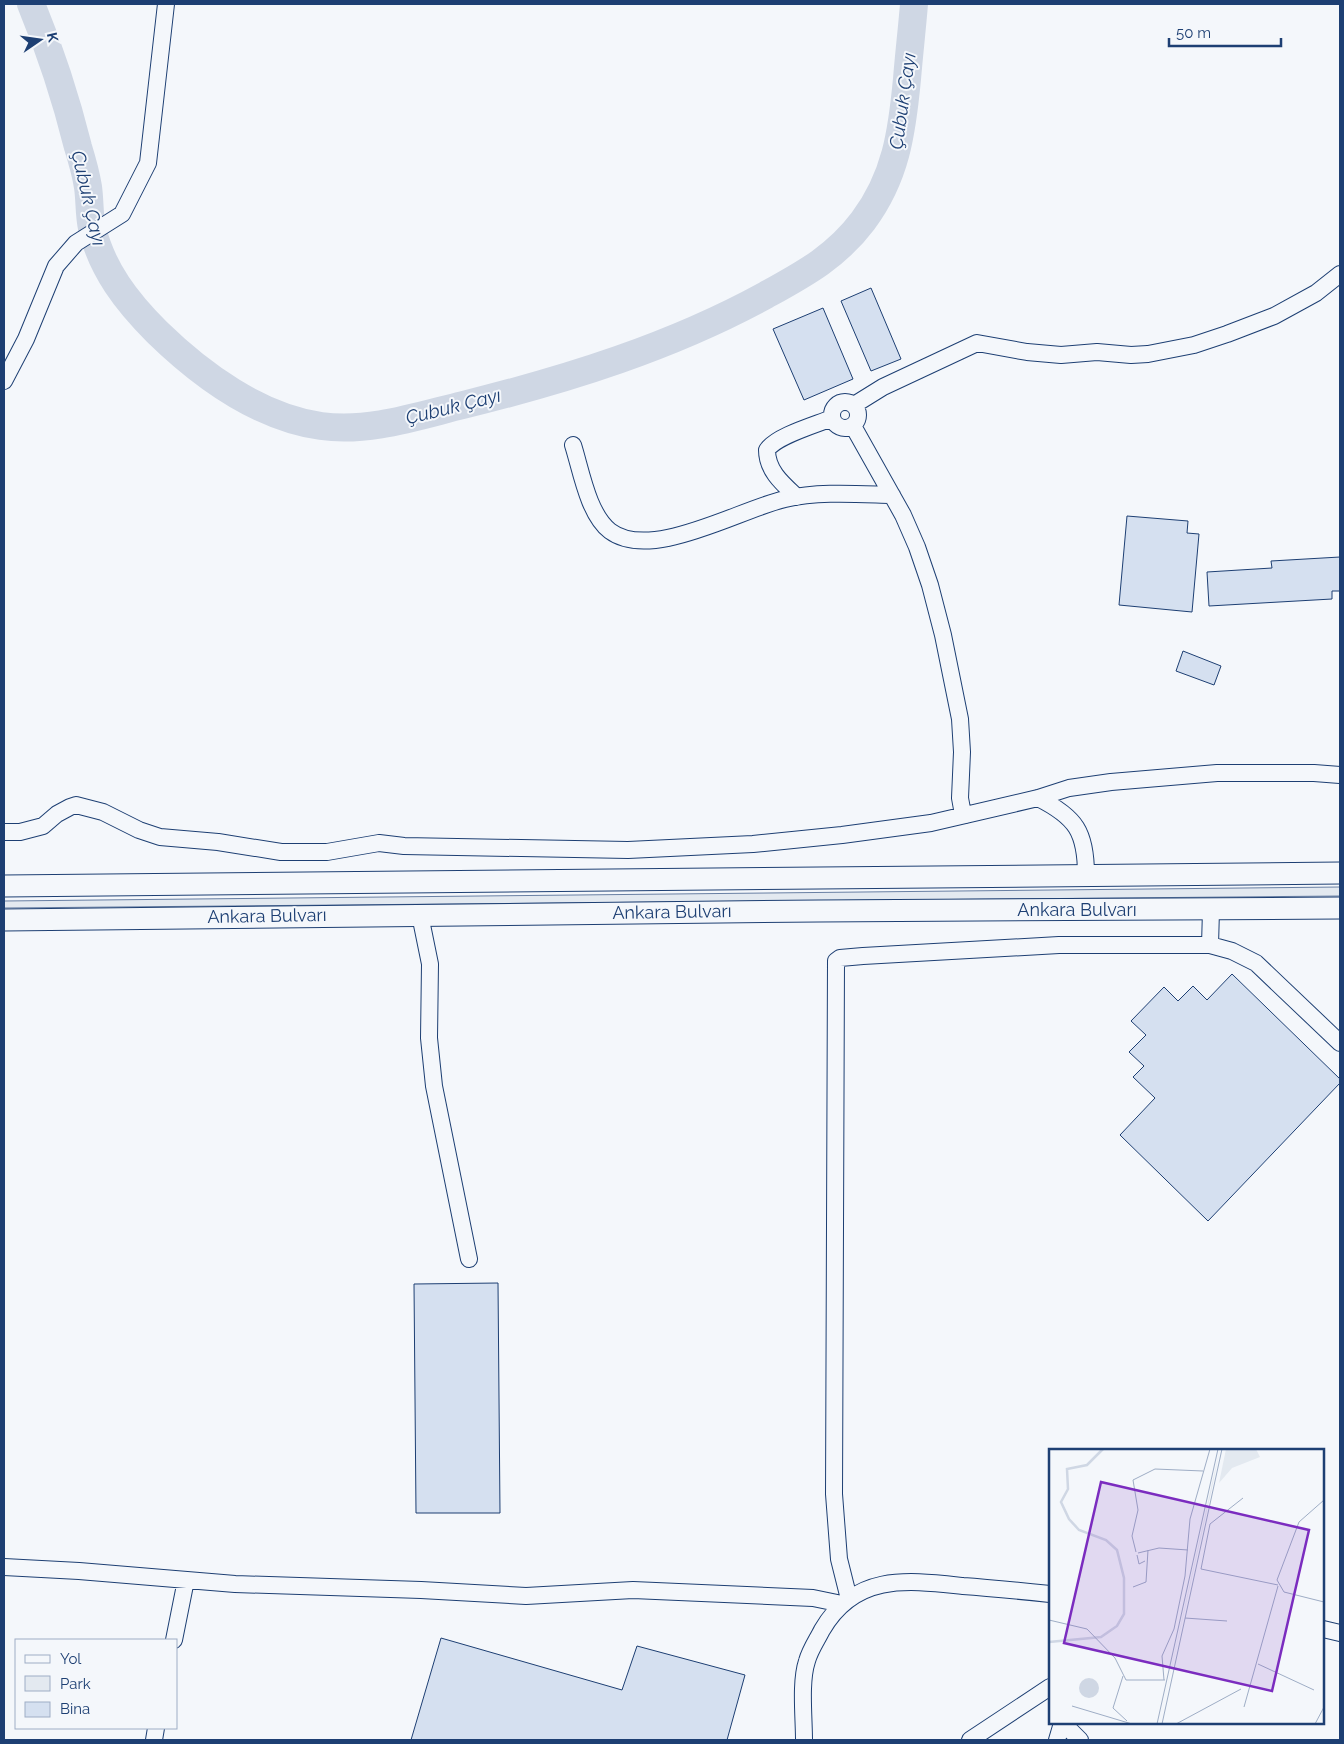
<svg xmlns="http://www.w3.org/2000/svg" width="1344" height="1744" font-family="Raleway,sans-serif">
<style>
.green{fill:#e3e9f0;stroke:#687fa3}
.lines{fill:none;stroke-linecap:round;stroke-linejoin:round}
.river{stroke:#cfd7e4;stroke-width:28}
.building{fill:#d5e0f0;stroke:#1d3f73}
.minor-casing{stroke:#1d3f73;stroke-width:18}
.major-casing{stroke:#1d3f73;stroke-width:23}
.minor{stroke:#f4f7fb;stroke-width:16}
.major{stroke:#f4f7fb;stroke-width:21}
.labels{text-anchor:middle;stroke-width:4;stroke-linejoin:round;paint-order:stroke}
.street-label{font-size:18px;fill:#1d3f73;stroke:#f4f7fb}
.water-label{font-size:19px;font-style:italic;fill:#1d3f73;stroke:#f4f7fb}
.inset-river{fill:none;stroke:#cfd7e4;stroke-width:2.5}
.inset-road{fill:none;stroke:#9eadc5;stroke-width:1}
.view{fill:#7b2cbf;fill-opacity:0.15;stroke:#7b2cbf;stroke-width:2.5}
.inset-edge{fill:none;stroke:#1d3f73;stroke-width:2.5}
</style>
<rect width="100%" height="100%" fill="#f4f7fb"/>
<!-- green -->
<path class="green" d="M 1340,887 L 1340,896 L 4,908 L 4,901 Z"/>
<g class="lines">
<!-- river -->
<path class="river" d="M 31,4 C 50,50 66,99 78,147 C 82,160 86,174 88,187 C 90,201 89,215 92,228 C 102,270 127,302 157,332 C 201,375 259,417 321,426 C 368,433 418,416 463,405 C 568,379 671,347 766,295 C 804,274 836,257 863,221 C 896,177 902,132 907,79 C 909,54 912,29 914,4"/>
</g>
<!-- building -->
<path class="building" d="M 871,288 L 901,359 L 871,371 L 841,301 Z
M 823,308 L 853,379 L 804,400 L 773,329 Z
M 1127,516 L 1188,521 L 1187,533 L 1199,534 L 1192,612 L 1119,605 Z
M 1340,557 L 1340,591 L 1332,591 L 1332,599 L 1209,606 L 1207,572 L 1272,568 L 1271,561 Z
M 1183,651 L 1221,666 L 1214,685 L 1176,671 Z
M 1232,974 L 1340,1079 L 1340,1083 L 1208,1221 L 1120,1135 L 1155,1098 L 1133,1077 L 1144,1066 L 1129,1052 L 1146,1035 L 1131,1021 L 1164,987 L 1178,1001 L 1193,986 L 1207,1000 Z
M 498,1283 L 500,1513 L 416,1513 L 414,1284 Z
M 441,1638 L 622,1690 L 637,1646 L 745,1675 L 727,1740 L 411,1740 Z"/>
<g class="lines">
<defs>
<path id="minor" d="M 4,381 L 26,339 L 56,266 L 76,243 L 122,214 L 148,163 L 166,4
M832 415a13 13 0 1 1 26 0a13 13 0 1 1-26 0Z
M 854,405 L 883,387 L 977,343 L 1027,352 L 1061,355 L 1097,352 L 1131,355 L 1148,354 L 1194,345 L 1227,334 L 1274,316 L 1316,293 L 1340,274
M 853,426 L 903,515 L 917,547 L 930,585 L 943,635 L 960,719 L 962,752 L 960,798 L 962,809 L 966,815
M 573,445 C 581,470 588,514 610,531 C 651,562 740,509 785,499 C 819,491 857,494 892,495
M 797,497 C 783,484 767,471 767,450 C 776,436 815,425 832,418
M 1038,798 C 1076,817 1086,832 1086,875
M 4,832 L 20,832 L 43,826 L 57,814 L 70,807 L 76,805 L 103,812 L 139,830 L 160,837 L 218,842 L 281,852 L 327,852 L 379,843 L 404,846 L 628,850 L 753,844 L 842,835 L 931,823 L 1038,798 L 1069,788 L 1111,782 L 1217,773 L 1314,773 L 1340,775
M 420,915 L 430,964 L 429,1038 L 434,1086 L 469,1259
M 1210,945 L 1211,910
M 4,1567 L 79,1571 L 235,1584 L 421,1590 L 526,1596 L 633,1590 L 813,1598 L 842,1604
M 849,1599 L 839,1559 L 834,1494 L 836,961 L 840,958 L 863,956 L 1059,945 L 1210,945 L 1232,951 L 1256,963 L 1340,1043
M 1323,1629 L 1340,1633
M 174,1640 L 186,1580
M 1063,1723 L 1080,1740
M 154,1740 L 156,1728
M 804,1740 C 804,1717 800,1682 807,1661 C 810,1650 817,1640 822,1630 C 855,1573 907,1580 963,1586 C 992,1588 1021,1591 1050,1594
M 970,1740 L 1050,1687
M 1057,1740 L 1062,1723"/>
<path id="major" d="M 4,886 L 1340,873
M 4,920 L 818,911 L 1340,908"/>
</defs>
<!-- minor casing -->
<use href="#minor" class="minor-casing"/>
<!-- major casing -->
<use href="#major" class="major-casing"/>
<!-- minor -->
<use href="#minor" class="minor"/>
<!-- major -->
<use href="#major" class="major"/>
</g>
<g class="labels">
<!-- street labels -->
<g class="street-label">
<text x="1077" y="916">Ankara Bulvarı</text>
<text transform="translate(672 912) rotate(-1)" y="6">Ankara Bulvarı</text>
<text transform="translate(267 916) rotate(-1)" y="6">Ankara Bulvarı</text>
</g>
<!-- water labels -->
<g class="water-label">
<text transform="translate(902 101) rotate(-82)" y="7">Çubuk Çayı</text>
<text transform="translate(89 198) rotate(77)" y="7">Çubuk Çayı</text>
<text transform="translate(453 406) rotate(-14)" y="7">Çubuk Çayı</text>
</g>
</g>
<!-- overview -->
<g transform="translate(1049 1449)">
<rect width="275" height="275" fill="#f4f7fb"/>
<path d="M 171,0 L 162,44 L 110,275 L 163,34 ZM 177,0 L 207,0 L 211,8 L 183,19 L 170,34 Z" fill="#e3e9f0"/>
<path d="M30 239a10 10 0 1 1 20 0a10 10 0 1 1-20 0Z" fill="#cfd7e4"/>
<path class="inset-river" d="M 0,193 L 52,188 L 68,177 L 75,165 L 75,129 L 68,101 L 57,91 L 30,81 L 20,70 L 12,53 L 19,40 L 18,20 L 38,16 L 54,0"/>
<path class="inset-road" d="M 194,49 L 161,75 L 152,120 L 229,136M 275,51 L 250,73 L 228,131 L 235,143 L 275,153M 87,103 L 83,87 L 89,61 L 84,31 L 106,20 L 154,22M 89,104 L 110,99 L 139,101M 88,106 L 90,115 L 96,112M 84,138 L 97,133 L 99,101M 136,169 L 178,172M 0,171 L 38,180 L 66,209 L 77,231 L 116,231M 209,215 L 265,241M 74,227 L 64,259 L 78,272M 115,231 L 113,207 L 125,180 L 136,127 L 141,70 L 161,0M 23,257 L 83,275M 195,258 L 229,137M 108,275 L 169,0M 113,275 L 173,0M 127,275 L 192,240M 266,275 L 275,258"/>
<path class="view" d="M 52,33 L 260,81 L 223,242 L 15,194 Z"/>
<rect width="275" height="275" class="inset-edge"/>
</g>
<!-- border -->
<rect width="1344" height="1744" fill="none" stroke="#1d3f73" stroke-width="10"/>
<!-- legend -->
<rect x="15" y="1639" width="162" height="90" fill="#f4f7fb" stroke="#9eadc5"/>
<rect x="25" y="1655" width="25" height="8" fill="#f4f7fb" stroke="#9eadc5"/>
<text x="60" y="1664" font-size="15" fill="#1d3f73">Yol</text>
<rect x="25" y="1676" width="25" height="15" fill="#e3e9f0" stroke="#9eadc5"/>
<text x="60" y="1689" font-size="15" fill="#1d3f73">Park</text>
<rect x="25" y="1702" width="25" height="15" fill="#d5e0f0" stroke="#9eadc5"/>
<text x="60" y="1714" font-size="15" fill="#1d3f73">Bina</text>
<!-- north arrow -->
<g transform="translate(40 40) rotate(77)" stroke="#f4f7fb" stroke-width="4" paint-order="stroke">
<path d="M0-4L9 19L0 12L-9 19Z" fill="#1d3f73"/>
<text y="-8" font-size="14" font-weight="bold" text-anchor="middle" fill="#1d3f73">K</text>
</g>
<!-- scale -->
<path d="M1169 38v8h112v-8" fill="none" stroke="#1d3f73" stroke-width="2.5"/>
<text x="1176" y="38" font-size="15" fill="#1d3f73" stroke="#f4f7fb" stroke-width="4" paint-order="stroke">50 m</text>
</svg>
